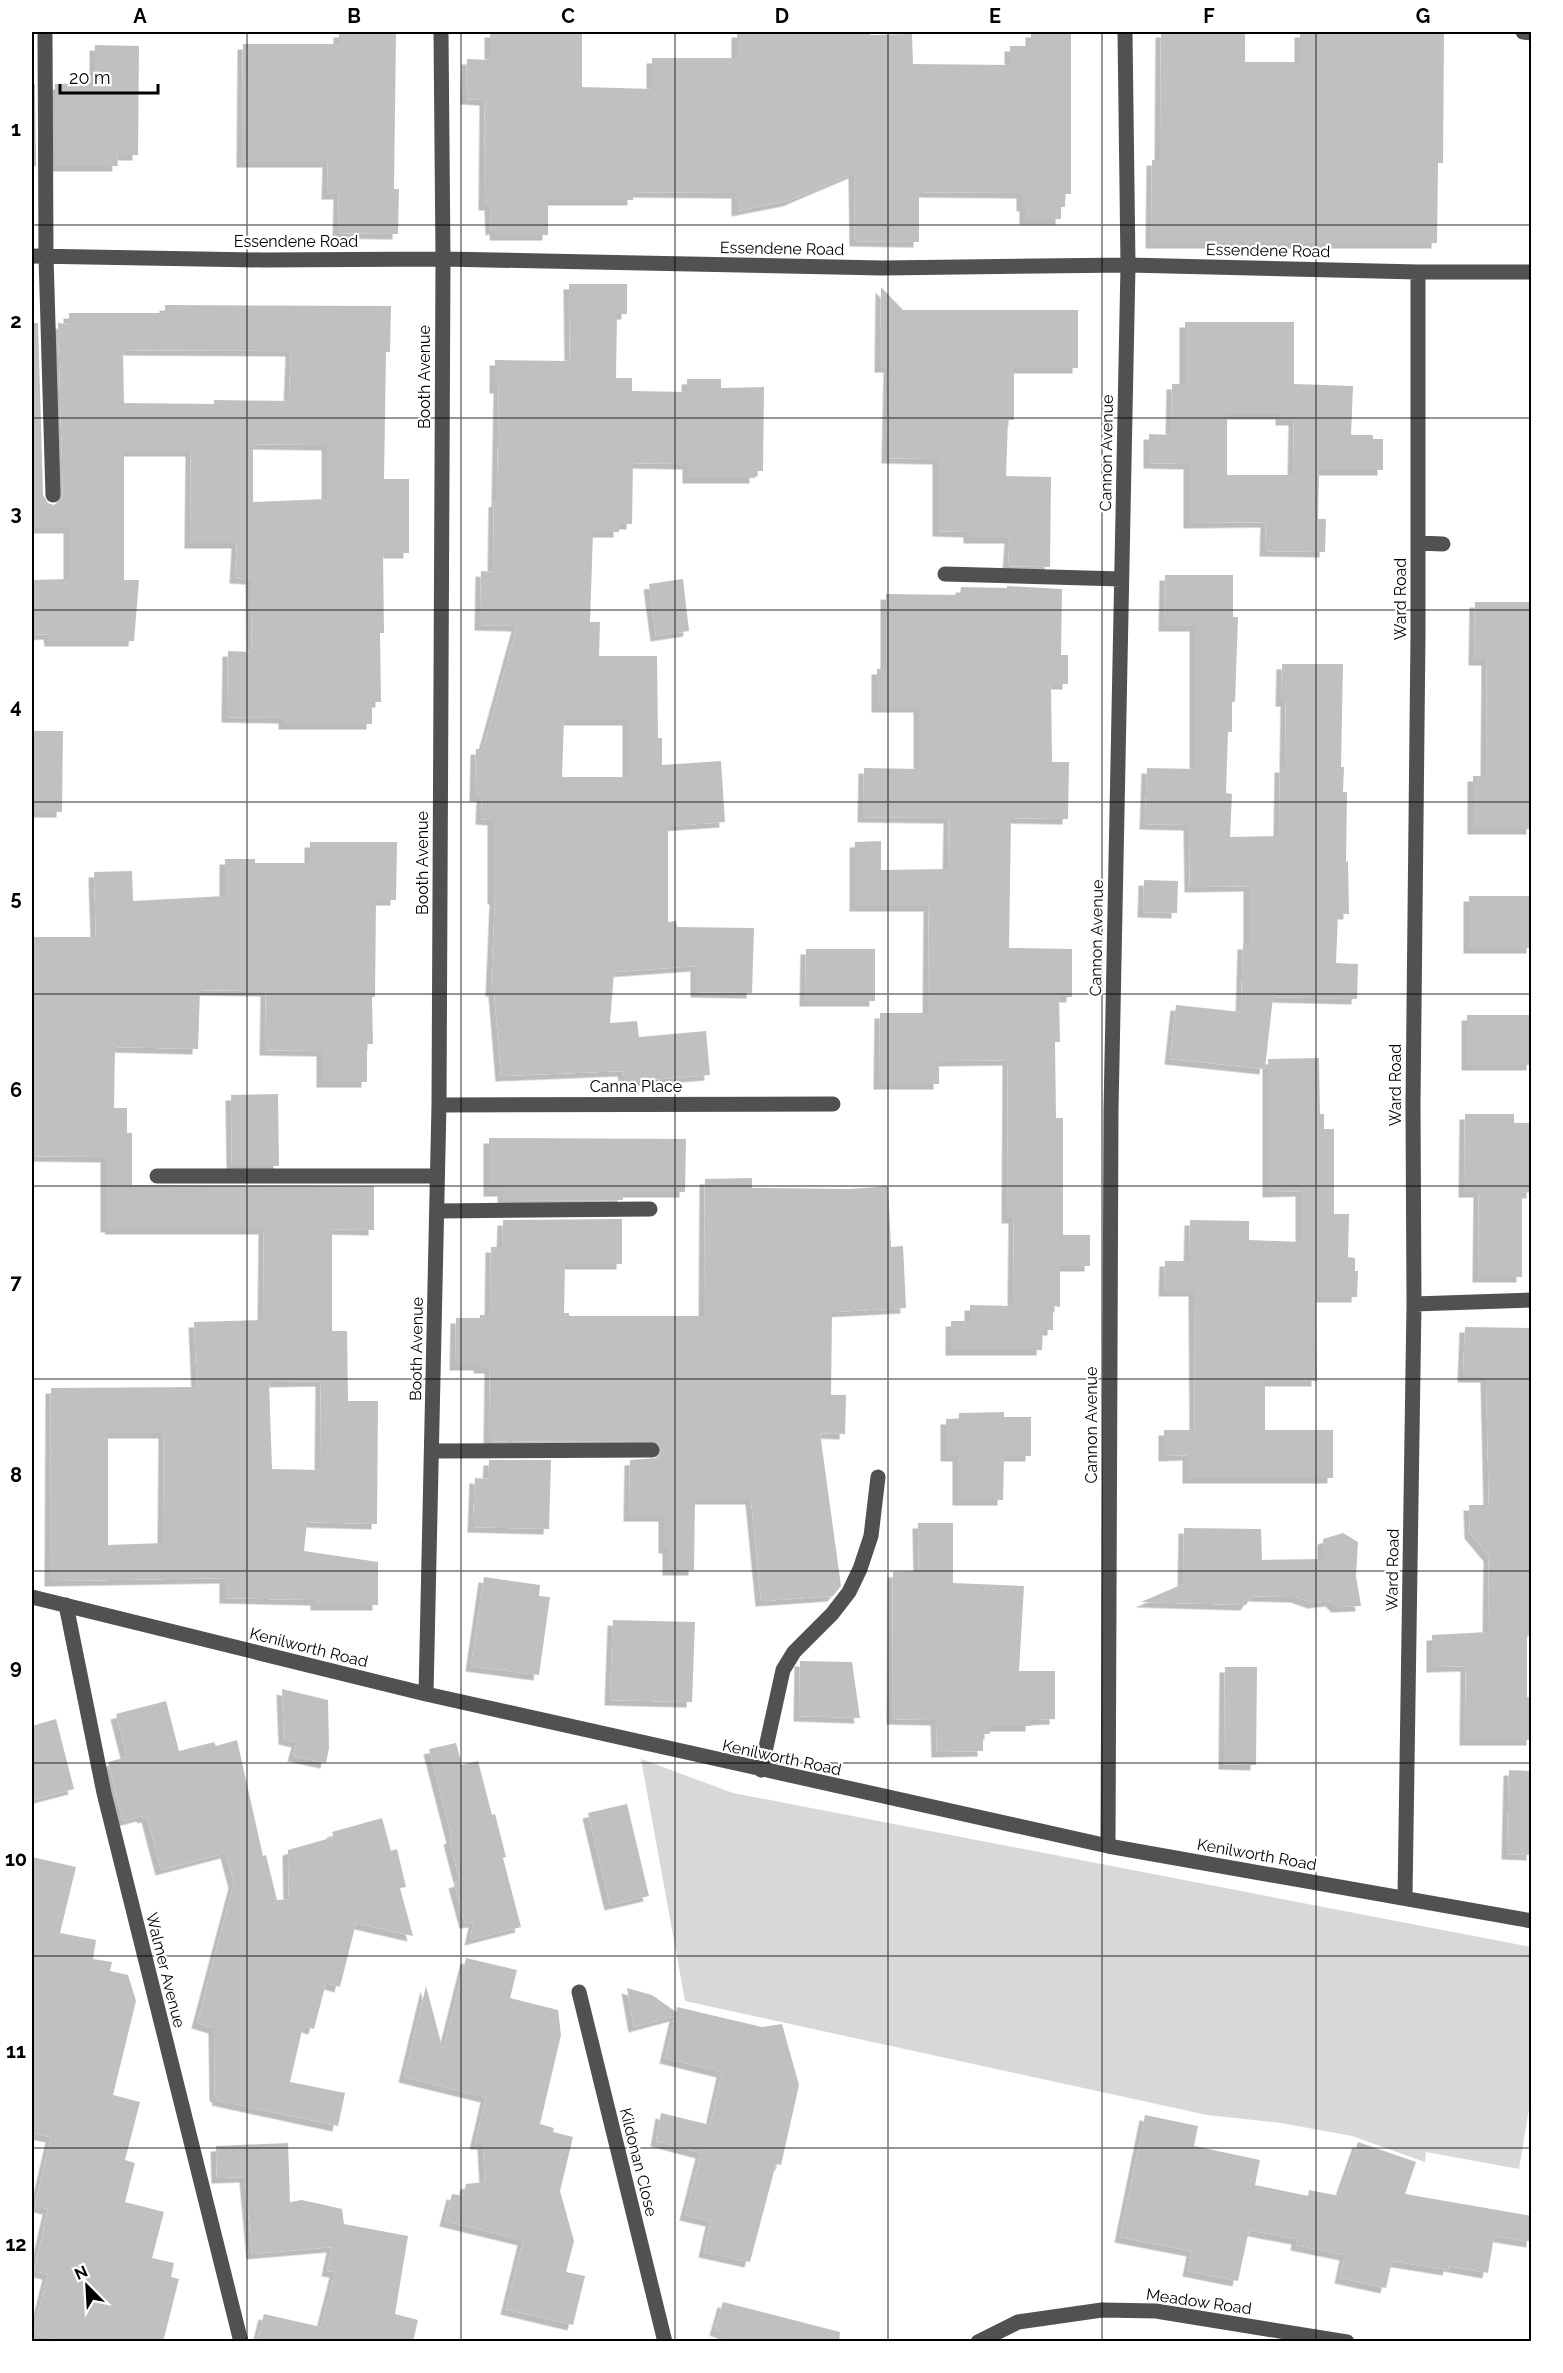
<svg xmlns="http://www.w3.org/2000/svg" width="1563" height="2373" font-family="Raleway,sans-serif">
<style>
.green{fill:#d8d8d8}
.building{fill:#c0c0c0;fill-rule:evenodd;filter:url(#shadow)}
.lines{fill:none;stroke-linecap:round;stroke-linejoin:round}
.minor{stroke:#515151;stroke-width:15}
.grid{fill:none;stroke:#000;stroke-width:1.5;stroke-opacity:0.55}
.labels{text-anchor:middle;stroke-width:4.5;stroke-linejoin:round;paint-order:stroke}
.street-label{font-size:16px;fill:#000;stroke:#fff}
.neatline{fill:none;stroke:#000;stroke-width:2}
.grid-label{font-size:20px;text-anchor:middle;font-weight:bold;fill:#000}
</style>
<defs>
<filter id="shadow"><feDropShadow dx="-5.5" dy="5.5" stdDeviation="0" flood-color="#0004"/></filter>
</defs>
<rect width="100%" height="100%" fill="#fff"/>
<!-- green -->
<path class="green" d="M 641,1759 L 733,1793 L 1531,1947 L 1531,2097 L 1519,2169 L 1426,2152 L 1425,2162 L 1352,2136 L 1281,2123 L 1207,2115 L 685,2001 Z"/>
<!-- building -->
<path class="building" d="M 339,32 L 396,32 L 394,189 L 399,189 L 398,234 L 338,233 L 339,194 L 327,194 L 328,162 L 242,162 L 243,44 L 339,44 Z
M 490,32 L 582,32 L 582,87 L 652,89 L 652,58 L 737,58 L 737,32 L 870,32 L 870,35 L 912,34 L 913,64 L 1010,65 L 1010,46 L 1031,46 L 1031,32 L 1071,32 L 1071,194 L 1065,194 L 1065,207 L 1061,207 L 1061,219 L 1025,219 L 1025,206 L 1022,206 L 1022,193 L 919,192 L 919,242 L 855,241 L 854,173 L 788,201 L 737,211 L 737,193 L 633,192 L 633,200 L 548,200 L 548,235 L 495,235 L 495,229 L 491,230 L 490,205 L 484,205 L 485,100 L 466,99 L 467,59 L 490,60 Z
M 1161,32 L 1245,32 L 1245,62 L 1300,62 L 1300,32 L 1444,32 L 1443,163 L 1438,163 L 1437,243 L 1151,243 L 1152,160 L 1160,160 Z
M 95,45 L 139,46 L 138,155 L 117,155 L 118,166 L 55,166 L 55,84 L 95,83 Z
M 32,84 L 35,84 L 36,166 L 32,166 Z
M 569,284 L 627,284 L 627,314 L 617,314 L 616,378 L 632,378 L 632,391 L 687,392 L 687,379 L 721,379 L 721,388 L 764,387 L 763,471 L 755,471 L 755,478 L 688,478 L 688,464 L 633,463 L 632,524 L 619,524 L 619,532 L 593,532 L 590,622 L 600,622 L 599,656 L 657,656 L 658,738 L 662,738 L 662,765 L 721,761 L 725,822 L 668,826 L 668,922 L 676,921 L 677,927 L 754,928 L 752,993 L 696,992 L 696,966 L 614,972 L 610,1023 L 637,1021 L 639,1037 L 706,1031 L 710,1075 L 625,1082 L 623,1071 L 501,1076 L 494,991 L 491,991 L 495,899 L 493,899 L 493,820 L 481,819 L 482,796 L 475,796 L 476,749 L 483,749 L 517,626 L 480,625 L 481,571 L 493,572 L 494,502 L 497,501 L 499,388 L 495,388 L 495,360 L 570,361 ZM 564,720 L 628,720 L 628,777 L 562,777 Z
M 881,287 L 903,310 L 1078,310 L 1078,368 L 1014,368 L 1014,420 L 1008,420 L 1006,476 L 1051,477 L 1050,567 L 1008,566 L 1010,538 L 969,538 L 969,532 L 938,531 L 938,459 L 887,458 L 889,367 L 880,367 Z
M 165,305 L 391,306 L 390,352 L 386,352 L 384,479 L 409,479 L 409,553 L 383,553 L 384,633 L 380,633 L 381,702 L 372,702 L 372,724 L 284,724 L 284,718 L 227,717 L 228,651 L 252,652 L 251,579 L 235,578 L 237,543 L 190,543 L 191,451 L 124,451 L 124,580 L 139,580 L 134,641 L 50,641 L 49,634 L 32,635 L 32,580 L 69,579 L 69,528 L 32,528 L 32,323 L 38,323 L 43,495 L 48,503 L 54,505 L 61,500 L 63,495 L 58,323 L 69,324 L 69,313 L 165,313 ZM 123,350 L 291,351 L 289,401 L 214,400 L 214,404 L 124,403 ZM 253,444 L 327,445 L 327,499 L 253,502 Z
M 1185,322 L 1294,322 L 1294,384 L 1353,386 L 1351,435 L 1373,435 L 1373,439 L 1383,439 L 1383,470 L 1319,470 L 1318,519 L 1326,519 L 1325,552 L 1265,551 L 1266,522 L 1189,523 L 1189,464 L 1149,463 L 1149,434 L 1171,435 L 1172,384 L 1185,384 ZM 1227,414 L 1281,414 L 1281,420 L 1294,420 L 1293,475 L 1227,475 Z
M 1165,575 L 1233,575 L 1233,617 L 1238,617 L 1235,702 L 1232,702 L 1232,732 L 1228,732 L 1226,793 L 1232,794 L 1230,837 L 1279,836 L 1280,767 L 1285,767 L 1286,701 L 1281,701 L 1282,664 L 1343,664 L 1341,767 L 1344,767 L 1343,792 L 1347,792 L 1346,862 L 1348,861 L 1349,914 L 1338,914 L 1336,963 L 1358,964 L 1357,999 L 1273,997 L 1265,1069 L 1170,1059 L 1176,1005 L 1241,1012 L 1243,944 L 1249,944 L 1249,886 L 1190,887 L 1189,825 L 1145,824 L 1147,768 L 1195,769 L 1195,626 L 1164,626 Z
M 683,579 L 689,631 L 656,636 L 649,584 Z
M 1007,586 L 1062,589 L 1061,655 L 1068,655 L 1068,684 L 1051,684 L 1052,762 L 1069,762 L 1068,819 L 1011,818 L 1009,948 L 1072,949 L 1072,997 L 1059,997 L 1060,1042 L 1055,1042 L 1056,1118 L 1063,1118 L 1063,1235 L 1090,1235 L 1090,1266 L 1060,1266 L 1060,1307 L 1053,1306 L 1053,1330 L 1043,1330 L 1042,1350 L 951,1350 L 951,1321 L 970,1321 L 970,1305 L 1013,1306 L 1014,1218 L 1007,1218 L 1008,1060 L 939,1061 L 939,1084 L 879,1084 L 880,1013 L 928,1013 L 929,906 L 855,906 L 855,842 L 881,841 L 881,870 L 948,869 L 949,818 L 863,817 L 864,768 L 919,769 L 919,707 L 877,707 L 877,669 L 886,669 L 886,594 L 960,595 L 961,587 L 1007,588 Z
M 1475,602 L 1532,602 L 1532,829 L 1473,829 L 1473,776 L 1486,776 L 1487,660 L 1474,660 Z
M 32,731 L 63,731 L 62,812 L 32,812 Z
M 310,842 L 397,842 L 396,900 L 376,900 L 375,997 L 372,997 L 373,1044 L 367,1044 L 367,1082 L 322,1082 L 322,1051 L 265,1050 L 266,991 L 200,990 L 198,1049 L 115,1047 L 114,1108 L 127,1108 L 127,1133 L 132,1133 L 132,1185 L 374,1186 L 374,1230 L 332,1229 L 332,1331 L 347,1331 L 348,1401 L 378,1401 L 377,1524 L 307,1522 L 304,1551 L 378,1562 L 378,1605 L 316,1605 L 316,1600 L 225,1598 L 225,1578 L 50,1581 L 51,1388 L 197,1387 L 194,1322 L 263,1320 L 264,1229 L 110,1229 L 111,1227 L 106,1227 L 106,1157 L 32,1156 L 32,937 L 96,937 L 94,872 L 132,871 L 133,901 L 225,896 L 225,859 L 255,859 L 255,863 L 310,863 ZM 321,1381 L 320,1470 L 272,1469 L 269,1382 ZM 108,1433 L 164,1433 L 163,1543 L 108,1545 Z
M 1144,880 L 1178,881 L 1177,913 L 1143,912 Z
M 1469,896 L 1532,896 L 1532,948 L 1469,948 Z
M 806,949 L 875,949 L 875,1001 L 805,1001 Z
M 1467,1015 L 1532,1015 L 1532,1065 L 1467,1065 Z
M 1319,1058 L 1320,1114 L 1324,1114 L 1324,1129 L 1334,1129 L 1334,1214 L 1349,1214 L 1348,1257 L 1355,1258 L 1355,1271 L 1358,1271 L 1357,1297 L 1316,1297 L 1317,1381 L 1265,1381 L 1265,1430 L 1333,1430 L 1333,1478 L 1188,1478 L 1188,1455 L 1164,1456 L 1164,1430 L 1195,1430 L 1194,1291 L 1164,1291 L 1165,1261 L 1189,1261 L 1190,1220 L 1249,1221 L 1249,1240 L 1301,1242 L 1301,1191 L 1268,1192 L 1268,1059 Z
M 278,1094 L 279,1166 L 232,1166 L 231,1095 Z
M 1465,1114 L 1514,1114 L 1514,1123 L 1532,1123 L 1532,1193 L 1522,1192 L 1522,1277 L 1478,1277 L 1479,1192 L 1464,1192 Z
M 489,1138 L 686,1139 L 685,1192 L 623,1192 L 623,1200 L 503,1201 L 503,1191 L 489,1191 Z
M 752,1178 L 752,1188 L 850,1189 L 888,1186 L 891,1247 L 903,1246 L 906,1308 L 832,1312 L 831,1395 L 846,1395 L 845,1434 L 820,1433 L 841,1586 L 833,1596 L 761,1601 L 751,1499 L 695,1499 L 694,1570 L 668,1570 L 668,1548 L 664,1548 L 664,1516 L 629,1516 L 630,1460 L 657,1458 L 662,1451 L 657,1442 L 489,1441 L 490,1368 L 479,1368 L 479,1365 L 455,1365 L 456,1318 L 480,1318 L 480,1315 L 490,1315 L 491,1247 L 502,1247 L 503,1220 L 622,1219 L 622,1264 L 565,1264 L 564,1313 L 569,1313 L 569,1316 L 704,1316 L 705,1179 Z
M 1465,1327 L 1531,1328 L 1532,1633 L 1527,1637 L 1527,1697 L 1532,1697 L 1532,1740 L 1465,1740 L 1466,1666 L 1432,1667 L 1432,1635 L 1488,1632 L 1489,1556 L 1470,1533 L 1469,1505 L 1489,1505 L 1486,1377 L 1463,1377 Z
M 1004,1412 L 1004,1417 L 1031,1417 L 1031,1456 L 1004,1456 L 1003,1500 L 958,1500 L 958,1456 L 946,1456 L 946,1419 L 959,1419 L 959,1413 Z
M 489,1460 L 551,1460 L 549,1529 L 473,1527 L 475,1478 L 488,1479 Z
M 918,1523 L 953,1523 L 953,1583 L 1024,1586 L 1019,1671 L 1055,1671 L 1055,1719 L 1031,1720 L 1031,1726 L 990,1726 L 990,1734 L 983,1734 L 983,1751 L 937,1752 L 936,1720 L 892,1719 L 893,1572 L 919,1571 Z
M 1184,1528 L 1261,1529 L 1262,1560 L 1323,1559 L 1323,1539 L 1343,1533 L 1358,1542 L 1356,1576 L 1361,1606 L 1337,1607 L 1331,1601 L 1313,1603 L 1296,1597 L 1252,1596 L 1246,1605 L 1141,1602 L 1183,1584 Z
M 484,1577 L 540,1585 L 539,1596 L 550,1597 L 539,1675 L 471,1666 Z
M 613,1620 L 695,1622 L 692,1702 L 610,1700 Z
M 800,1661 L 852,1662 L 860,1718 L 799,1716 Z
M 1225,1667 L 1257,1667 L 1256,1765 L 1224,1764 Z
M 282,1689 L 328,1700 L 329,1748 L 326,1763 L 293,1756 L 297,1742 L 284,1739 Z
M 166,1701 L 179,1751 L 214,1742 L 216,1746 L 237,1740 L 263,1856 L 266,1855 L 277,1900 L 289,1899 L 288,1850 L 334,1837 L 332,1832 L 382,1818 L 391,1851 L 397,1849 L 406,1887 L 400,1888 L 413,1936 L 356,1923 L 340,1987 L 326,1983 L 314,2029 L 303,2026 L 290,2082 L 345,2093 L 338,2126 L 217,2100 L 218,2097 L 215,2096 L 214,2028 L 197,2023 L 234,1883 L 226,1853 L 161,1870 L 147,1817 L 143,1818 L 142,1816 L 123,1821 L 108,1762 L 127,1757 L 116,1714 Z
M 56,1719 L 74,1789 L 32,1800 L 32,1726 Z
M 456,1743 L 462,1765 L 478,1761 L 492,1815 L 495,1814 L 506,1857 L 503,1858 L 521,1927 L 470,1940 L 474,1922 L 465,1923 L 454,1883 L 460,1881 L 449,1839 L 452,1838 L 429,1749 Z
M 1509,1770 L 1532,1771 L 1532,1855 L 1507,1854 Z
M 627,1804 L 649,1896 L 610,1905 L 588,1813 Z
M 32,1857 L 76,1867 L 60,1933 L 96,1940 L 93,1959 L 112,1962 L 110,1971 L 128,1975 L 136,2001 L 113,2095 L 140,2102 L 125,2160 L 135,2163 L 125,2202 L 164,2212 L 152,2258 L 174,2263 L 171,2277 L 179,2279 L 163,2342 L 64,2342 L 33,2334 L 48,2274 L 34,2271 L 48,2209 L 35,2206 L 51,2137 L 32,2133 Z
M 466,1958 L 517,1970 L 510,1998 L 558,2010 L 561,2035 L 540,2124 L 554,2128 L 553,2132 L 573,2137 L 560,2191 L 574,2241 L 566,2272 L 585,2276 L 573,2325 L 506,2309 L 523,2240 L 445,2221 L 452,2194 L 463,2196 L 466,2184 L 485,2182 L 483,2144 L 475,2144 L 486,2097 L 404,2077 L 426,1986 L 443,2050 Z
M 627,1988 L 652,1995 L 676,2012 L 677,2007 L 762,2027 L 782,2024 L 799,2085 L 781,2165 L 776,2164 L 750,2262 L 704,2252 L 711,2221 L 685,2215 L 701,2153 L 656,2141 L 661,2113 L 710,2125 L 722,2072 L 665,2058 L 675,2016 L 634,2027 Z
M 1145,2115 L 1198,2126 L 1194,2146 L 1260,2160 L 1255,2185 L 1308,2196 L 1309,2190 L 1339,2196 L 1358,2142 L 1416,2162 L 1405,2194 L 1532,2216 L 1532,2242 L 1494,2236 L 1488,2273 L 1449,2266 L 1448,2270 L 1392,2261 L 1386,2288 L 1340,2278 L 1345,2255 L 1296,2245 L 1297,2239 L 1249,2230 L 1238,2281 L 1188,2271 L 1192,2251 L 1120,2237 Z
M 288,2143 L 290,2202 L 302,2200 L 342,2209 L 344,2224 L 408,2236 L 395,2314 L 418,2320 L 413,2342 L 257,2342 L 264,2314 L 321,2327 L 335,2272 L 327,2271 L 332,2247 L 252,2254 L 245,2177 L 217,2178 L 216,2146 Z
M 723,2302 L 840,2332 L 839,2342 L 721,2342 L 723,2333 L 715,2330 Z"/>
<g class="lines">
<!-- minor -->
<path class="minor" d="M 45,32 L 46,256 L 53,495
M 1523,32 L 1532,33
M 32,256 L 263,260 L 443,259 L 882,268 L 1128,265 L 1418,272 L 1532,272
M 1419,543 L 1443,544
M 945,574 L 1121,579
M 439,1105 L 833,1104
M 157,1176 L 437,1176
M 437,1211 L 650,1209
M 1414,1304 L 1532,1300
M 432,1451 L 652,1450
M 32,1597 L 426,1694 L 1108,1846 L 1532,1921
M 66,1605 L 104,1793 L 241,2342
M 426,1694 L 439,1105 L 443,259 L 441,32
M 761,1770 L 783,1670 L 794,1652 L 832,1614 L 849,1592 L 860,1569 L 871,1536 L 878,1477
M 1108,1846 L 1111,1110 L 1128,265 L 1125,32
M 1405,1897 L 1414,1304 L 1413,1104 L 1418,634 L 1418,272
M 579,1992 L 665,2342
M 978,2342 L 1018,2322 L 1102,2310 L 1156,2311 L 1347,2342"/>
</g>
<!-- grid -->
<path class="grid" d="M 247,32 L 247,2342M 461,32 L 461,2342M 675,32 L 675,2342M 888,32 L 888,2342M 1102,32 L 1102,2342M 1316,32 L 1316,2342M 32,225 L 1532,225M 32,418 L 1532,418M 32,610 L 1532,610M 32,802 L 1532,802M 32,994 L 1532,994M 32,1186 L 1532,1186M 32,1379 L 1532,1379M 32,1571 L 1532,1571M 32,1763 L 1532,1763M 32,1956 L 1532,1956M 32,2148 L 1532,2148"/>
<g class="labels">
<!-- street labels -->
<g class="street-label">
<text x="296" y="247">Essendene Road</text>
<text transform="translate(782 248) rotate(1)" y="6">Essendene Road</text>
<text transform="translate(1268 250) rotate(1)" y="6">Essendene Road</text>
<text transform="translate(424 377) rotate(-90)" y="6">Booth Avenue</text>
<text transform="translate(1106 453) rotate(-89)" y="6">Cannon Avenue</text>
<text transform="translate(1400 599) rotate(-90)" y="6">Ward Road</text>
<text transform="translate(422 863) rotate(-90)" y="6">Booth Avenue</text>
<text transform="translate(1096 938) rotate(-89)" y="6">Cannon Avenue</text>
<text transform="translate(1395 1085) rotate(-90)" y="6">Ward Road</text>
<text x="636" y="1092">Canna Place</text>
<text transform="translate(416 1349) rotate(-89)" y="6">Booth Avenue</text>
<text transform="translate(1091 1425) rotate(-90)" y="6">Cannon Avenue</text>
<text transform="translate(1392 1570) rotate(-89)" y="6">Ward Road</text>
<text transform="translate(309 1647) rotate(14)" y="6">Kenilworth Road</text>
<text transform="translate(782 1757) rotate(12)" y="6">Kenilworth Road</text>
<text transform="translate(1257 1854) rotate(10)" y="6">Kenilworth Road</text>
<text transform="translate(166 1970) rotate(76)" y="6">Walmer Avenue</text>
<text transform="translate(639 2162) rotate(76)" y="6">Kildonan Close</text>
<text transform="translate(1199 2301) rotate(8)" y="6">Meadow Road</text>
</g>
</g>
<!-- border -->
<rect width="1563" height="2373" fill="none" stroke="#ffffff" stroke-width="66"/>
<!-- north arrow -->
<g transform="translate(87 2286) rotate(336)" stroke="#ffffff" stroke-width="4.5" paint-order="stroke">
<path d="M0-4.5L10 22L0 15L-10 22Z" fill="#000000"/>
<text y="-9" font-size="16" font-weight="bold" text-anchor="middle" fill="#000000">N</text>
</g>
<!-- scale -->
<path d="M60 84v9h98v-9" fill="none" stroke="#000000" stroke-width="3"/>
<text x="69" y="84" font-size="18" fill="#000000" stroke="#ffffff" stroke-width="4.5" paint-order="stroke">20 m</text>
<rect x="33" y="33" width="1497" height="2307" class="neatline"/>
<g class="grid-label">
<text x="140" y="23">A</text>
<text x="354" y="23">B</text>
<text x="568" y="23">C</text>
<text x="782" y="23">D</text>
<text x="995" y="23">E</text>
<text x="1209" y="23">F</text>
<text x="1423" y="23">G</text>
<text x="16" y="136">1</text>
<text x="16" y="328">2</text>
<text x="16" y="520">3</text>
<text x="16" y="713">4</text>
<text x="16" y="905">5</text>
<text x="16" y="1097">6</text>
<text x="16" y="1289">7</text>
<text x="16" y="1482">8</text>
<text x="16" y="1674">9</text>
<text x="16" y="1866">10</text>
<text x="16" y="2058">11</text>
<text x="16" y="2251">12</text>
</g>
</svg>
